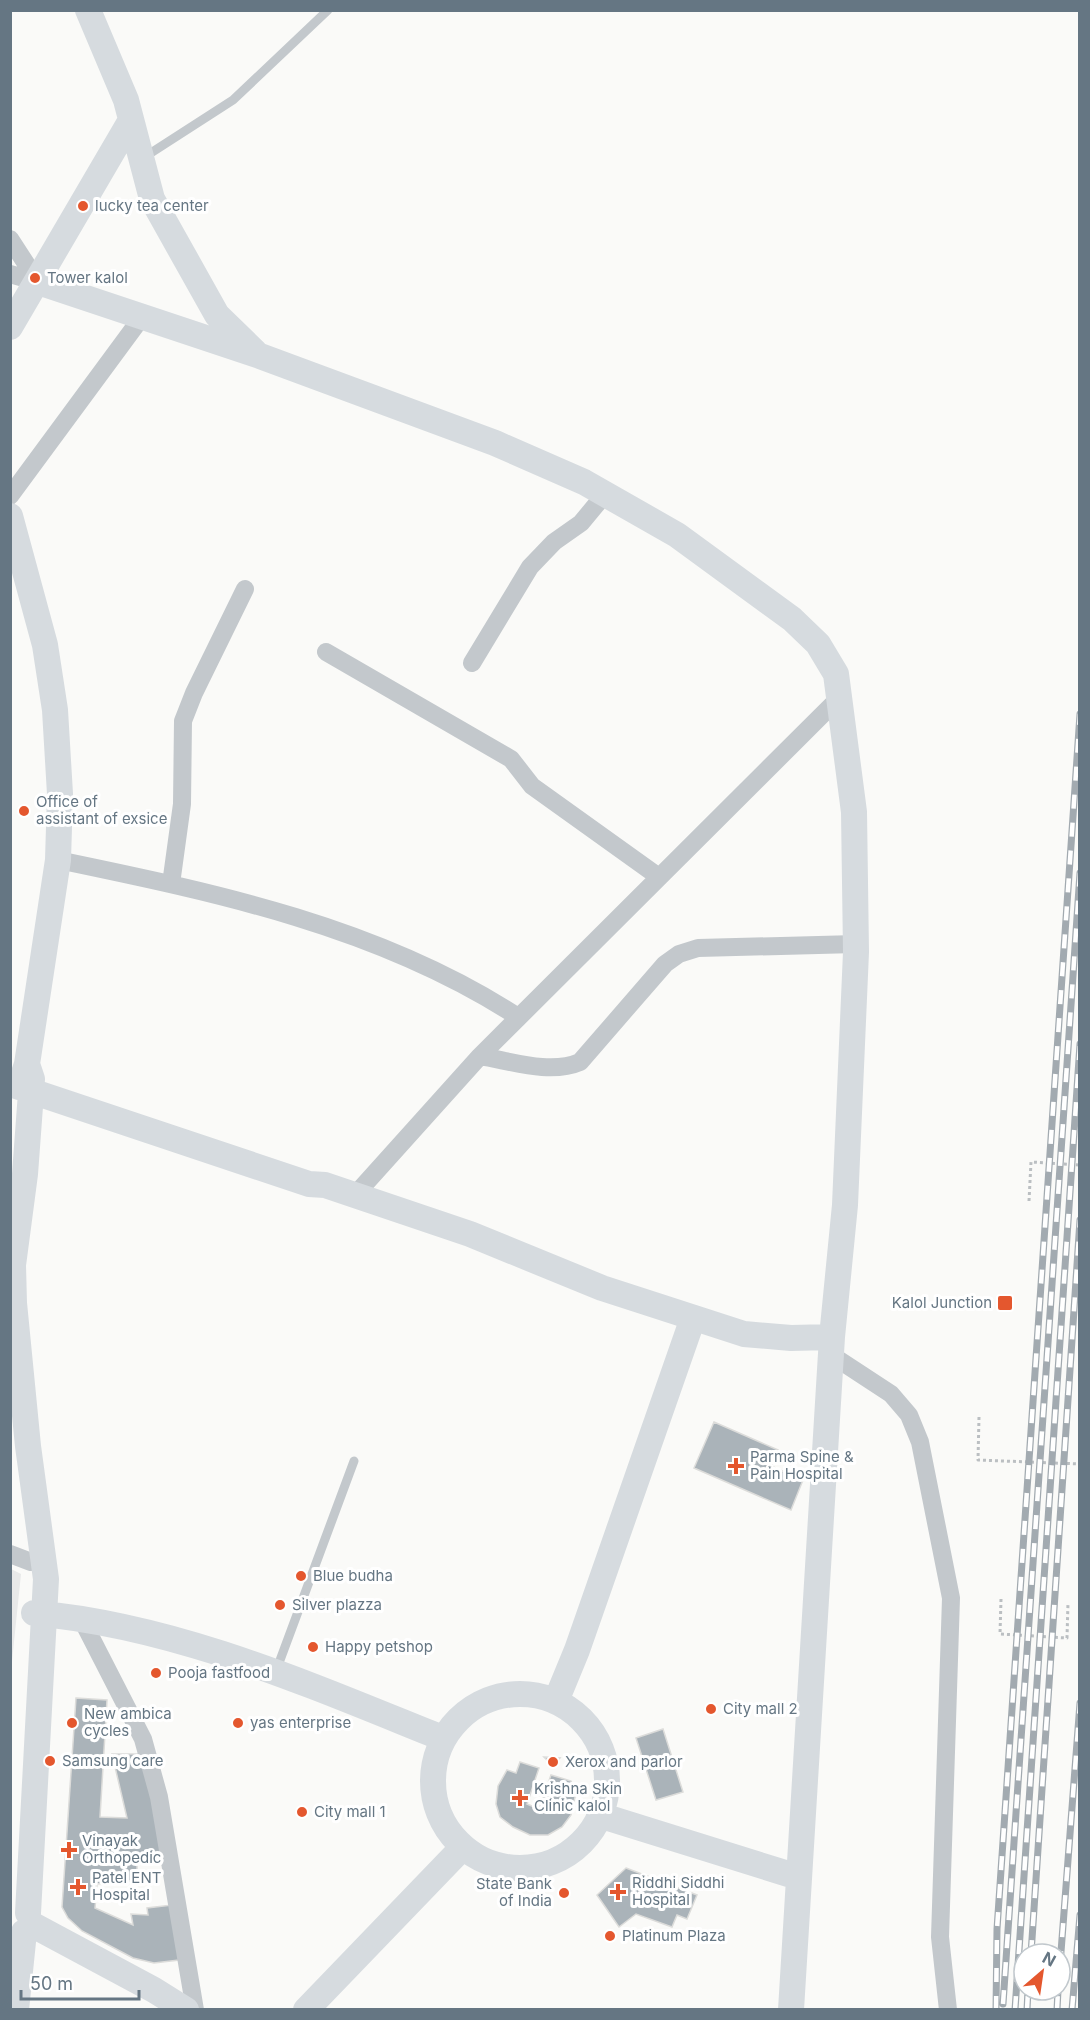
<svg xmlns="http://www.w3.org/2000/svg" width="1090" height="2020" font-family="Inter,sans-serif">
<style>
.built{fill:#e8e9e9}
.building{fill:#aab3b9;stroke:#dcdcda;stroke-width:1.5}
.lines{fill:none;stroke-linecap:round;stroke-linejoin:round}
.path{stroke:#bbbfc2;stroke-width:3;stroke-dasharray:3 3;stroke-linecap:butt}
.lane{stroke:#c3c8cc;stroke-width:9}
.street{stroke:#c3c8cc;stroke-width:18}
.secondary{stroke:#d6dbdf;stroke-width:26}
.rail-casing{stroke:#a2aab0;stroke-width:7}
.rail{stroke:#fff;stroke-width:4.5;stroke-dasharray:14;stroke-linecap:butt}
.poi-dot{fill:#e4572e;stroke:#fff;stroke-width:2}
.labels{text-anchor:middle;stroke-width:6;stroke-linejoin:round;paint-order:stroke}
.poi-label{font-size:15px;fill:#657683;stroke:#fff;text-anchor:start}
</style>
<rect width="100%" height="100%" fill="#fafaf8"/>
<!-- built -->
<path class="built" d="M 11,1569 L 21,1574 L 11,1671 Z"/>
<!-- building -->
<path class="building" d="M 714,1422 L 778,1450 L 771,1466 L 803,1480 L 791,1510 L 694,1468 Z
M 76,1698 L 107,1700 L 100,1817 L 127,1818 L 112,1754 L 142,1754 L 166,1858 L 137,1864 L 137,1880 L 97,1884 L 95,1908 L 133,1925 L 131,1914 L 148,1915 L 147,1908 L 172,1905 L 179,1960 L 154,1963 L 133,1958 L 82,1931 L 68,1918 L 62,1907 Z
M 663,1729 L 683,1792 L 656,1800 L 636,1738 Z
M 544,1757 L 560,1758 L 553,1766 Z
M 520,1762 L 539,1768 L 527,1804 L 539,1809 L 551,1775 L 571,1781 L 576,1793 L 571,1815 L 562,1827 L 548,1835 L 530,1835 L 513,1827 L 500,1817 L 496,1804 L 498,1786 L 507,1770 L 516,1773 Z
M 626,1868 L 697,1895 L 687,1919 L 677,1915 L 672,1927 L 636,1914 L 619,1927 L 597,1895 Z"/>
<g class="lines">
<!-- path -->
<path class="path" d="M 1029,1201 L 1031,1162 L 1080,1165
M 979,1417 L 978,1460 L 1080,1464
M 1001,1599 L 1000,1634 L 1067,1638 L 1068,1603"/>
<!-- lane -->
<path class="lane" d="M 143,158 L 233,100 L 328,10
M 276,1671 L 354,1461"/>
<!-- street -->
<path class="street" d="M 10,239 L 38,282
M 10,274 L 38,282
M 10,496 L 142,317
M 326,652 L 511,759 L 532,786 L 659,877
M 472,663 L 530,567 L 554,542 L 581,523 L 605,494
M 58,860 C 217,893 380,927 518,1017
M 171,884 L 182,804 L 183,721 L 194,693 L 245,589
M 480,1056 C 511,1061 550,1075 580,1062 L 665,964 L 679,954 L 698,948 L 856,944
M 355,1195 L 480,1056 L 841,696
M 830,1354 L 891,1394 L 909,1415 L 920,1442 L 951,1598 L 940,1937 L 948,2010
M 10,1554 L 31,1562
M 81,1618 L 143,1739 L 159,1797 L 195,2010"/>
<!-- secondary -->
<path class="secondary" d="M 88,10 L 126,100 L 152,199 L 217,315 L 255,352
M 38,282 L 260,356 L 495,443 L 584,482 L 677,535 L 792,619 L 818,644 L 836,674 L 854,812 L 856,952 L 845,1205 L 832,1337 L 791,2010
M 10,327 L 131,120
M 10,516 L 45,645 L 55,710 L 60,794 L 58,860 L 27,1064 L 22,1079
M 27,1064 L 32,1079 L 25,1174 L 13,1265 L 14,1303 L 28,1446 L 46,1579 L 28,1913
M 10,1084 L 309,1184 L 325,1185 L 470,1234 L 602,1288 L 744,1334 L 791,1338 L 832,1337
M 34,1613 C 177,1626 310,1685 442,1738
M433 1781a87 87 0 1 1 174 0a87 87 0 1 1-174 0Z
M 556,1701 L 577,1650 L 693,1318
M 599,1815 L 798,1877
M 31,1924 L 154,1990 L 186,2010
M 16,2010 L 24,1932
M 306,2010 L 463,1847"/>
<defs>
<path id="rail" d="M 1031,1954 L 1080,1220
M 1060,1965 L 1080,1703
M 1003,2004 L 1080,873
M 996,2010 L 997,1929 L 1080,714
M 1015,2010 L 1080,1044
M 1027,2010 L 1028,1990
M 1057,2010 L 1058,1990
M 1072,2010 L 1080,1915"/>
</defs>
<!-- rail casing -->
<use href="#rail" class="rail-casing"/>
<!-- rail -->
<use href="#rail" class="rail"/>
</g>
<!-- markers -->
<g class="poi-dot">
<circle cx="83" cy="206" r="6"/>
<circle cx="35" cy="278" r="6"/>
<circle cx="24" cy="811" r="6"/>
<rect x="997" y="1295" width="16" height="16" rx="3"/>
<path d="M733 1457h6v6h6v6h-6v6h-6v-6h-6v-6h6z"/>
<circle cx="301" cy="1576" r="6"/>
<circle cx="280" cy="1605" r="6"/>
<circle cx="313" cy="1647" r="6"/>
<circle cx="156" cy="1673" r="6"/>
<circle cx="711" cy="1709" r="6"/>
<circle cx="72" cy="1723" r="6"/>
<circle cx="238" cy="1723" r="6"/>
<circle cx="50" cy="1761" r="6"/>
<circle cx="553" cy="1762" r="6"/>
<path d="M517 1789h6v6h6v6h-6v6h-6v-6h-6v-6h6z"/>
<circle cx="302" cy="1812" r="6"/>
<path d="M66 1841h6v6h6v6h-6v6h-6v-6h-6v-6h6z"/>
<path d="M75 1878h6v6h6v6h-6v6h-6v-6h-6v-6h6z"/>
<path d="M615 1883h6v6h6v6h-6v6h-6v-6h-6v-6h6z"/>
<circle cx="564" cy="1893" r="6"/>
<circle cx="610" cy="1936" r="6"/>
</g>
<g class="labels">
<!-- poi labels -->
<g class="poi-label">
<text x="95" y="211">lucky tea center</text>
<text x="47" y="283">Tower kalol</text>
<text x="36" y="807">Office of<tspan x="36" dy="17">assistant of exsice</tspan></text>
<text x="992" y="1308" text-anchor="end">Kalol Junction</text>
<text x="750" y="1462">Parma Spine &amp;<tspan x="750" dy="17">Pain Hospital</tspan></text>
<text x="313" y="1581">Blue budha</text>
<text x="292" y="1610">Silver plazza</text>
<text x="325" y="1652">Happy petshop</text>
<text x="168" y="1678">Pooja fastfood</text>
<text x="723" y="1714">City mall 2</text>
<text x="84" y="1719">New ambica<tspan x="84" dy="17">cycles</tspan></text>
<text x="250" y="1728">yas enterprise</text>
<text x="62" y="1766">Samsung care</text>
<text x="565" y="1767">Xerox and parlor</text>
<text x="534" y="1794">Krishna Skin<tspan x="534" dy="17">Clinic kalol</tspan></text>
<text x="314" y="1817">City mall 1</text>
<text x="82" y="1846">Vinayak<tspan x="82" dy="17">Orthopedic</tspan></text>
<text x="92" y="1883">Patel ENT<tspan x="92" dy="17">Hospital</tspan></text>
<text x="632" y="1888">Riddhi Siddhi<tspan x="632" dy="17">Hospital</tspan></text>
<text x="552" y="1889" text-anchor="end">State Bank<tspan x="552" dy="17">of India</tspan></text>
<text x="622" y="1941">Platinum Plaza</text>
</g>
</g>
<!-- border -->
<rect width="1090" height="2020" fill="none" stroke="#657683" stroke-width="24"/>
<!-- north arrow -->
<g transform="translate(1042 1972) rotate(29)"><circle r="28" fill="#ffffff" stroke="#c1c8cd" stroke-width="1.5"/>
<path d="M0-4.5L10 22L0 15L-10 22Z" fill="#e4572e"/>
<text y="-9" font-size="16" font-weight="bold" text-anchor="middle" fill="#657683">N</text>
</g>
<!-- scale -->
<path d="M21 1990v9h118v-9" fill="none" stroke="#657683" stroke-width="3"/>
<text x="30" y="1990" font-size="18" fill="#657683" stroke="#ffffff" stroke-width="4.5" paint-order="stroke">50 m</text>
</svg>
